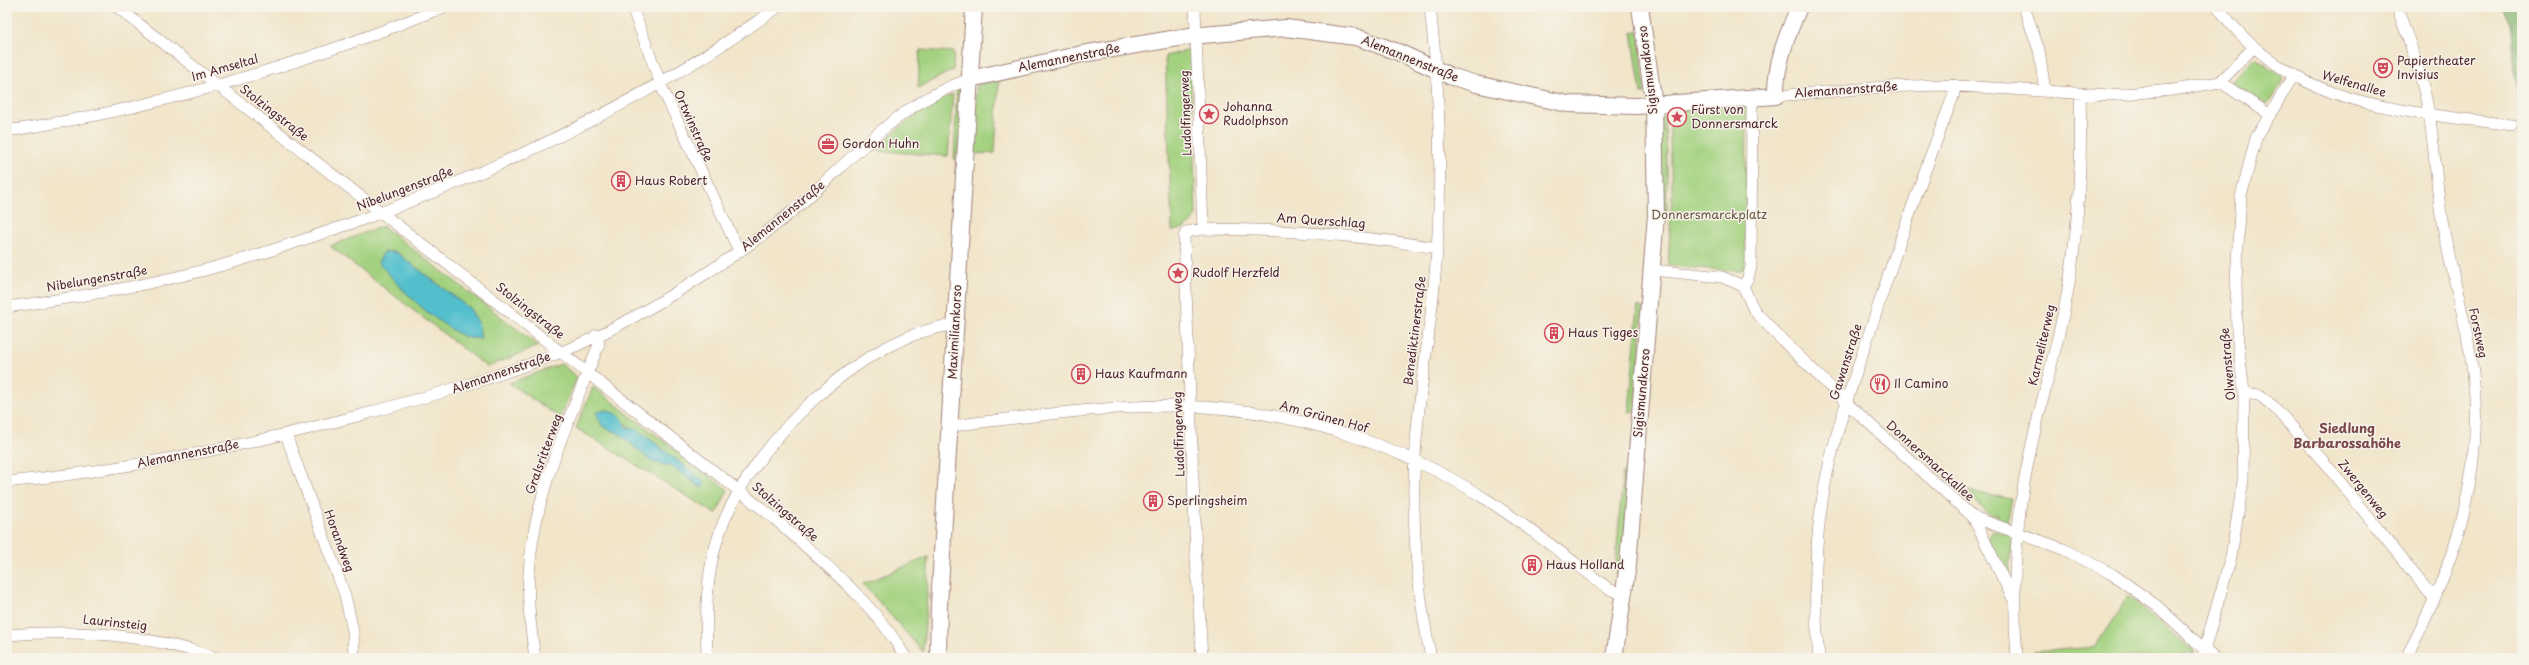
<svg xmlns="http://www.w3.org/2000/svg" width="2529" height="665" font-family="'Playpen Sans',sans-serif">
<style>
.green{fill:#a3d17f;stroke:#767855;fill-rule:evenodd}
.forest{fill:#82b36e;stroke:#66694c}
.water{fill:#53bfcd;stroke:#4e6f7c}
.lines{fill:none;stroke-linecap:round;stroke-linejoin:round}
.street-casing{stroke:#9e827a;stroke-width:12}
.secondary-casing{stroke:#9e827a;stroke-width:18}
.street{stroke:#fff;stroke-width:11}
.secondary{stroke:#fff;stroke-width:16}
.labels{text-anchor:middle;stroke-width:3;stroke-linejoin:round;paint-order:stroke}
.street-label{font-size:12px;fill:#4a1f2b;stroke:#f7f3e8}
.poi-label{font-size:12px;fill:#4a1f2b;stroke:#f7f3e8;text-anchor:start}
.park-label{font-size:12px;fill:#655444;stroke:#f7f3e8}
.neighbourhood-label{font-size:13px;font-weight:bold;fill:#7c494d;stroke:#f7f3e8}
</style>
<rect width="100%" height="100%" fill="#f7f3e8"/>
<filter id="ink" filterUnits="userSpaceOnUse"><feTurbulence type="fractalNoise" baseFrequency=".025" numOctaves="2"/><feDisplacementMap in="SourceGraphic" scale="8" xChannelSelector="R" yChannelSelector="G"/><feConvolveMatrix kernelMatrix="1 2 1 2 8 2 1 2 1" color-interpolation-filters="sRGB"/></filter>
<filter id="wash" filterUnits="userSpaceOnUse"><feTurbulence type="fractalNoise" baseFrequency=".012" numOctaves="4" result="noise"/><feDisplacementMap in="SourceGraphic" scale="16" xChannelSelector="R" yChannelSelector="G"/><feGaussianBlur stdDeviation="0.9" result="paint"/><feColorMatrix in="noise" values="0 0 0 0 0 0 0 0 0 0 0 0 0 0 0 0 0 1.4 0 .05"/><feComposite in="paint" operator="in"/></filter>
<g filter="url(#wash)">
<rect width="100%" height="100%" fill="#f1e5ca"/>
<!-- green -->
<path class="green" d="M 1632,32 L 1639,32 L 1645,93 L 1641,93 Z
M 920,50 L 954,52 L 953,70 L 918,88 Z
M 1190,50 L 1196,215 C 1191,225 1183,230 1172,231 L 1165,56 Z
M 2255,58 L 2281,76 L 2283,81 L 2267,105 L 2232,84 L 2232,81 Z
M 999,80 L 995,153 L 970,154 L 977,85 Z
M 957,88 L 962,92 L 959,159 L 954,159 Z
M 953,94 L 948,156 L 876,151 C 897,125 924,108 953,94 Z
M 1744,105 L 1747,109 L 1745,268 L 1739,271 L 1668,266 L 1672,192 L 1669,110 Z
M 1664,116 L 1667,154 L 1667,212 L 1661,212 L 1659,117 Z
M 383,226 L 539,346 L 487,367 L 330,246 ZM 384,252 L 396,252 L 470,309 L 464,337 L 427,312 L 399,286 Z
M 1638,306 L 1643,308 L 1635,411 L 1629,412 Z
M 561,364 L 577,377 L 560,418 L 509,383 Z
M 593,387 L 728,490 L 716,514 L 576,428 ZM 596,412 L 638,430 L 705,482 L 702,488 L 673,467 L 652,462 L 620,434 L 602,426 Z
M 1623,472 L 1630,473 L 1621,579 L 1617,579 L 1616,559 Z
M 1968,491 L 2012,499 L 2007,522 L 1997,517 L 1998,514 L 1994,516 L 1986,512 Z
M 1993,530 L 2007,535 L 2012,541 L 2010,573 L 2006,573 L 1988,538 Z
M 928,557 L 928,584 L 923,652 L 863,584 Z
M 2128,596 L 2194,652 L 2193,657 L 2191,653 L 2160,658 L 2034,658 L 2034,652 L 2095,647 Z"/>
<!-- forest -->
<path class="forest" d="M 2502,7 L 2522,7 L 2522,132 L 2510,24 Z"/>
<!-- water -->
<path class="water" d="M 384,252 L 396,252 L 470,309 L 478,322 L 481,339 C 476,338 468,339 463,336 C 430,319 402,290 378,262 Z
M 608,410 L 621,417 L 626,427 L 638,430 L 705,482 L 702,488 L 673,467 L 652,462 L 620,434 L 602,426 L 596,412 Z"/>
</g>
<g filter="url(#ink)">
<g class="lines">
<defs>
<path id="street" d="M 117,7 L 774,518 C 821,561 874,602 906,658
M 632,7 L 663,90 L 739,251
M 1195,7 L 1203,229 L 1186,232 L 1184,237 L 1196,558 L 1202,658
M 1430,7 C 1441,99 1443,194 1434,286 C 1428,351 1415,416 1414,482 C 1413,541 1419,600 1431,658
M 2024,7 L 2039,50 L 2045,91
M 2218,7 C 2290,108 2400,110 2512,125
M 2397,7 C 2409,41 2423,78 2429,114 C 2435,149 2436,185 2442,221 C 2451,272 2467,322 2473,373 C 2485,475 2453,569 2406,658
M 2220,82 L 2269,114
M 2220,82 L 2253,48
M 1776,96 L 1883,87 L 1941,85 L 2109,95 L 2173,90 L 2220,82
M 7,131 C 156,109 304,64 444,7
M 1203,229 C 1282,229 1359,235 1437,248
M 1652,270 L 1722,277 L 1743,286 L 1754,310 L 1775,333 L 1851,407 L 1973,517 L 2063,549 L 2112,574 L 2157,606 L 2214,658
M 1743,286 L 1748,278 L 1751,267 L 1752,97
M 7,307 C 67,299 126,289 185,275 C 244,261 303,240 361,220 C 509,166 650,99 778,7
M 2244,393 L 2259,395 L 2273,406 L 2324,462 L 2431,595 L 2435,597
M 950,426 C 1027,417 1105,405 1183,406 C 1290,409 1399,443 1489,501 C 1530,528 1570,559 1609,589 L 1624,595
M 286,435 L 345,595 L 353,631 L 354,658
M 7,482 C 128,469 247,446 365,414 C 430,396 495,378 559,353 C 609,333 659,304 705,274 C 736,254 768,233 796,208 C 853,159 897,103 970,79
M 1973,517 L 2012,597
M 7,635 C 81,629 146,634 217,658
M 535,658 C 531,630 527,602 529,573 C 534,492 570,418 599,344 L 596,335
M 707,658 C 706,618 705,580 717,541 C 743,452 860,334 955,325
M 1819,658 C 1812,587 1815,514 1834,445 C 1845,402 1861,359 1875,316 C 1899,241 1926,167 1954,94 L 1954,85
M 2017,658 C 2013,606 2014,554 2021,502 C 2031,432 2054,365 2067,295 C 2079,230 2082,161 2080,94
M 2202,658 L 2231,557 L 2243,481 L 2244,393 L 2237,333 L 2236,279 L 2241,196 L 2256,138 L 2293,76"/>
<path id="secondary" d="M 970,79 L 1082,54 L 1190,36 L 1286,28 L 1356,37 L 1398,52 L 1450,76 L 1476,84 L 1568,104 L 1636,106 L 1776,96 C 1775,65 1787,35 1799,7
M 938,658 L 939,605 L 974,7
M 1614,658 L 1628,564 L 1656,215 L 1654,105 L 1640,7"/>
</defs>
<!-- street casing -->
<use href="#street" class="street-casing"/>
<!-- secondary casing -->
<use href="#secondary" class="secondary-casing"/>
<!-- street -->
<use href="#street" class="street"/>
<!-- secondary -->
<use href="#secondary" class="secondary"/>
</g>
</g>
<!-- icons -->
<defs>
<symbol id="theatre-ring" viewBox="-11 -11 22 22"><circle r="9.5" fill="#f7f3e8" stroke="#d1495b" stroke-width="1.5"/><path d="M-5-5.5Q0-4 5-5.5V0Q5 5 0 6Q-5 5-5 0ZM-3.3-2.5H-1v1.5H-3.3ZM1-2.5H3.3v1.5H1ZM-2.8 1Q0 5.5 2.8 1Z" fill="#d1495b"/></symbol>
<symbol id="sight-ring" viewBox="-11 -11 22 22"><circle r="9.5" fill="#f7f3e8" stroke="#d1495b" stroke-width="1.5"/><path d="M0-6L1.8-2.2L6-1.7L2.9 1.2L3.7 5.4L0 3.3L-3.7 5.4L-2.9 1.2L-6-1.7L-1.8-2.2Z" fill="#d1495b"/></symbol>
<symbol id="office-ring" viewBox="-11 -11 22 22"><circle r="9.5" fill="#f7f3e8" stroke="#d1495b" stroke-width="1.5"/><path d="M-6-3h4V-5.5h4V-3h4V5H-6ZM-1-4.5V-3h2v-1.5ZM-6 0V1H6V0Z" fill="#d1495b"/></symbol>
<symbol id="building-ring" viewBox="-11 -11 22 22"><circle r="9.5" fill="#f7f3e8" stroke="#d1495b" stroke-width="1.5"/><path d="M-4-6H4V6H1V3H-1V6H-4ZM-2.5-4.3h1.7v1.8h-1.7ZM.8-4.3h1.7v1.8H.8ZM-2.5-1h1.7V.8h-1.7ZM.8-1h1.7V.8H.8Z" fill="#d1495b"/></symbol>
<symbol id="restaurant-ring" viewBox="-11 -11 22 22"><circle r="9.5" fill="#f7f3e8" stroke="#d1495b" stroke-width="1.5"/><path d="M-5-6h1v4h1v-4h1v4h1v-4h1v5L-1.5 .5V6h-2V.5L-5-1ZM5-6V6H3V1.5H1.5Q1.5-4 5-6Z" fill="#d1495b"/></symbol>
</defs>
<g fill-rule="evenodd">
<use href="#theatre-ring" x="2372" y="57" width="22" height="22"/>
<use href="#sight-ring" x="1198" y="103" width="22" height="22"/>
<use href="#sight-ring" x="1666" y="106" width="22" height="22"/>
<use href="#office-ring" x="817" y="133" width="22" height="22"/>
<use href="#building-ring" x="610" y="170" width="22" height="22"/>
<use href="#sight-ring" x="1167" y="262" width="22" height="22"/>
<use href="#building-ring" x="1543" y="322" width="22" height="22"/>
<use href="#building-ring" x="1070" y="363" width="22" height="22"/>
<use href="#restaurant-ring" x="1869" y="373" width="22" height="22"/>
<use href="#building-ring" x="1142" y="490" width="22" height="22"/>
<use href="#building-ring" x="1521" y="554" width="22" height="22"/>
</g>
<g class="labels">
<!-- street labels -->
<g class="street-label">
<text transform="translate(1069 58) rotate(-11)" y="4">Alemannenstraße</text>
<text transform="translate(1410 59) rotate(22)" y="4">Alemannenstraße</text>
<text transform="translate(225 68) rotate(-16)" y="4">Im Amseltal</text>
<text transform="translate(1648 70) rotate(-97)" y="4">Sigismundkorso</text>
<text transform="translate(2354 84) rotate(16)" y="4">Welfenallee</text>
<text transform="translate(1846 90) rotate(-4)" y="4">Alemannenstraße</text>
<text transform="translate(274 113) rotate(38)" y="4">Stolzingstraße</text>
<text transform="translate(1186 113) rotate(-92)" y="4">Ludolfingerweg</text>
<text transform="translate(693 126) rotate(66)" y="4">Ortwinstraße</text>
<text transform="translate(405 189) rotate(-21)" y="4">Nibelungenstraße</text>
<text transform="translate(783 216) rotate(-39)" y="4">Alemannenstraße</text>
<text transform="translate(1321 221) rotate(4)" y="4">Am Querschlag</text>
<text transform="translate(97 279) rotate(-10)" y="4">Nibelungenstraße</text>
<text transform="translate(530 311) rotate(38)" y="4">Stolzingstraße</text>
<text transform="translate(1415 331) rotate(-83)" y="4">Benediktinerstraße</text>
<text transform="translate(955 332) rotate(-87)" y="4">Maximiliankorso</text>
<text transform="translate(2478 333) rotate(78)" y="4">Forstweg</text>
<text transform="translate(2042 345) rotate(-77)" y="4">Karmeliterweg</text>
<text transform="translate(1846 362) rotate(-72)" y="4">Gawanstraße</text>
<text transform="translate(2228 364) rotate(-95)" y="4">Olwenstraße</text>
<text transform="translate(501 373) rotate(-19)" y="4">Alemannenstraße</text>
<text transform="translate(1642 393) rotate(-85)" y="4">Sigismundkorso</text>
<text transform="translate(1324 417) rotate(15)" y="4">Am Grünen Hof</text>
<text transform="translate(1179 434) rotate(-92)" y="4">Ludolfingerweg</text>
<text transform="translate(188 454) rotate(-11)" y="4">Alemannenstraße</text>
<text transform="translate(544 454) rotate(-70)" y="4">Gralsritterweg</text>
<text transform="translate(1930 461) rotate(42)" y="4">Donnersmarckallee</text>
<text transform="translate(2363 489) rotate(51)" y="4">Zwergenweg</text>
<text transform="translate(785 512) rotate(41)" y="4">Stolzingstraße</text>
<text transform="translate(339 541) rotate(70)" y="4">Horandweg</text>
<text transform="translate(115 623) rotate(6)" y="4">Laurinsteig</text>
</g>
<!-- poi labels -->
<g class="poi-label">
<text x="2397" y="65">Papiertheater<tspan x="2397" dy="14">Invisius</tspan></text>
<text x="1223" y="111">Johanna<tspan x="1223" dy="14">Rudolphson</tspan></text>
<text x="1691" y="114">Fürst von<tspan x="1691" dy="14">Donnersmarck</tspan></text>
<text x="842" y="148">Gordon Huhn</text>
<text x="635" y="185">Haus Robert</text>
<text x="1192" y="277">Rudolf Herzfeld</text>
<text x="1568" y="337">Haus Tigges</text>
<text x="1095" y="378">Haus Kaufmann</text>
<text x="1894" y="388">Il Camino</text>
<text x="1167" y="505">Sperlingsheim</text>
<text x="1546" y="569">Haus Holland</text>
</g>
<!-- park labels -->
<g class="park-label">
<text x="1709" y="219">Donnersmarckplatz</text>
</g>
<!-- neighbourhood labels -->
<g class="neighbourhood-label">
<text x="2347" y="433">Siedlung<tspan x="2347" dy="15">Barbarossahöhe</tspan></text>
</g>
</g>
<!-- margin -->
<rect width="2529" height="665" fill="none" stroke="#f7f3e8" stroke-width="24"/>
</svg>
